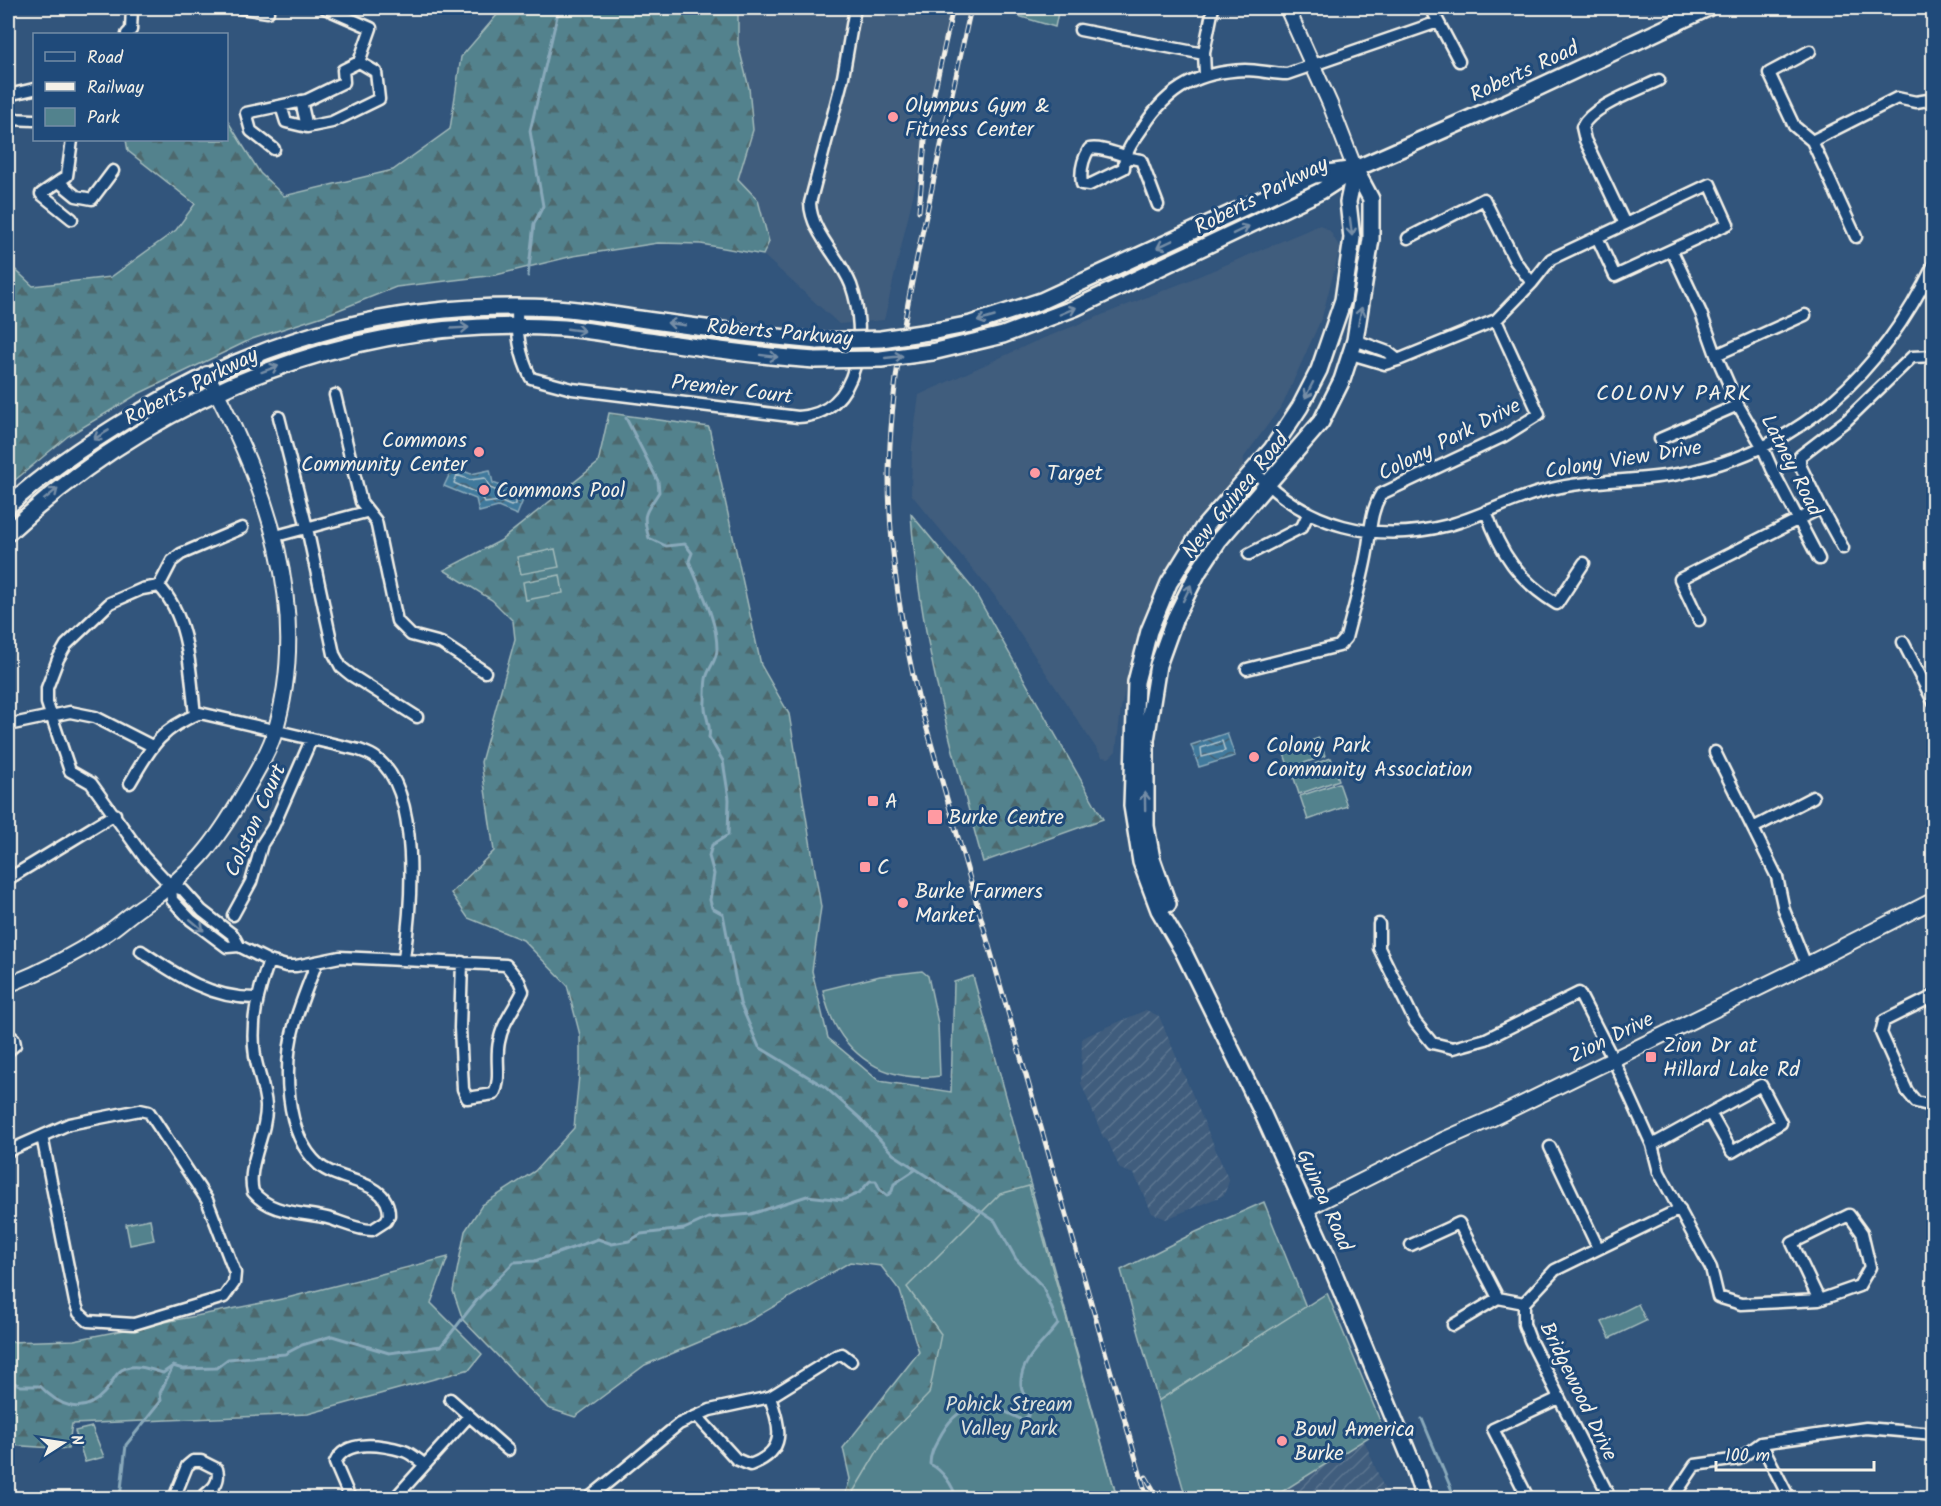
<svg xmlns="http://www.w3.org/2000/svg" width="1941" height="1506" font-family="Kalam,sans-serif">
<style>
.built{fill:#405d7d}
.industrial{fill:url(#industrial-furrows)}
.forest{fill:url(#forest-firs);stroke:#a3baba;stroke-width:1.5}
.park{fill:#52828d;stroke:#a3baba;stroke-width:1.5}
.water{fill:url(#water-waves);stroke:#89a9ba;stroke-width:1.5}
.lines{fill:none;stroke-linecap:round;stroke-linejoin:round}
.shore{stroke:#acc1ca;stroke-width:1.5}
.stream{stroke:#89a9ba;stroke-width:3}
.minor-casing{stroke:#f4f1e8;stroke-width:15}
.tertiary-casing{stroke:#f4f1e8;stroke-width:18}
.secondary-casing{stroke:#f4f1e8;stroke-width:20}
.minor{stroke:#1f4a7a;stroke-width:10}
.tertiary{stroke:#1f4a7a;stroke-width:14}
.secondary{stroke:#1f4a7a;stroke-width:15}
.rail-casing{stroke:#f4f1e8;stroke-width:5}
.rail{stroke:#1f4a7a;stroke-width:3;stroke-dasharray:9;stroke-linecap:butt}
.secondary-bridge-casing{stroke:#f4f1e8;stroke-width:20;stroke-linecap:butt}
.secondary-bridge{stroke:#1f4a7a;stroke-width:15}
.oneway{stroke:#748da6}
.poi-dot{fill:#ff9aa2;stroke:#1f4a7a;stroke-width:2}
.labels{text-anchor:middle;stroke-width:6;stroke-linejoin:round;paint-order:stroke}
.street-label{font-size:21px;fill:#f4f1e8;stroke:#1f4a7a}
.poi-label{font-size:21px;fill:#f4f1e8;stroke:#1f4a7a;text-anchor:start}
.park-label{font-size:21px;fill:#dce0da;stroke:#1f4a7a}
.neighbourhood-label{font-size:22px;letter-spacing:1.5px;fill:#f4f1e8;stroke:#1f4a7a}
</style>
<defs>
<pattern id="industrial-furrows" width="10" height="10" patternUnits="userSpaceOnUse" patternTransform="scale(1.5)"><rect width="10" height="10" fill="#405d7d"/><path d="M-1 1l2-2M0 10L10 0M9 11l2-2" fill="none" stroke="#5c758f"/></pattern>
<pattern id="forest-firs" width="22" height="20" patternUnits="userSpaceOnUse" patternTransform="scale(1.5)"><rect width="22" height="20" fill="#52828d"/><path d="M5 1l3.5 6h-7zM16 11l3.5 6h-7z" fill="#4e686d"/></pattern>
<pattern id="water-waves" width="16" height="10" patternUnits="userSpaceOnUse" patternTransform="scale(1.5)"><rect width="16" height="10" fill="#41799c"/><path d="M0 5q4-4 8 0t8 0" fill="none" stroke="#456071"/></pattern>
</defs>
<rect width="100%" height="100%" fill="#32557c"/>
<filter id="ink" filterUnits="userSpaceOnUse"><feTurbulence type="fractalNoise" baseFrequency=".0167" numOctaves="2"/><feDisplacementMap in="SourceGraphic" scale="12" xChannelSelector="R" yChannelSelector="G"/><feConvolveMatrix kernelMatrix="1 2 1 2 8 2 1 2 1" color-interpolation-filters="sRGB"/></filter>
<g filter="url(#ink)">
<!-- built -->
<path class="built" d="M 738,8 L 952,8 L 932,115 L 884,320 L 839,324 L 763,255 L 769,242 L 758,200 L 738,179 L 753,130 L 738,44 Z
M 1320,225 L 1330,231 L 1340,248 L 1322,317 L 1283,404 L 1244,457 L 1243,468 L 1199,519 L 1159,582 L 1132,658 L 1121,708 L 1116,751 L 1109,758 L 1102,757 L 994,595 L 911,494 L 912,447 L 919,395 L 1034,342 L 1185,282 Z"/>
<!-- industrial -->
<path class="industrial" d="M 1146,1010 L 1159,1016 L 1229,1181 L 1224,1195 L 1166,1219 L 1152,1213 L 1134,1174 L 1120,1169 L 1108,1141 L 1103,1137 L 1081,1083 L 1082,1038 Z
M 1364,1440 L 1388,1498 L 1272,1498 Z"/>
<!-- forest -->
<path class="forest" d="M 503,8 L 738,8 L 738,44 L 749,88 L 753,130 L 738,179 L 758,200 L 769,242 L 763,255 L 701,244 L 658,243 L 573,256 L 496,275 L 396,287 L 326,315 L 252,339 L 138,394 L 68,436 L 8,486 L 8,263 L 33,286 L 111,277 L 176,230 L 195,204 L 128,151 L 126,140 L 226,140 L 227,120 L 260,173 L 284,196 L 393,170 L 450,129 L 461,57 Z
M 609,413 L 709,427 L 761,665 L 789,714 L 821,907 L 812,971 L 828,1038 L 879,1081 L 951,1092 L 954,982 L 973,976 L 1117,1498 L 844,1498 L 850,1479 L 843,1448 L 919,1352 L 900,1291 L 881,1266 L 850,1262 L 749,1321 L 645,1365 L 575,1417 L 548,1408 L 463,1320 L 453,1291 L 465,1231 L 482,1205 L 535,1171 L 574,1128 L 580,1065 L 580,1035 L 567,985 L 523,940 L 468,918 L 451,893 L 494,851 L 481,762 L 515,639 L 513,621 L 492,600 L 444,570 L 500,541 L 598,463 Z
M 911,514 L 973,589 L 1103,819 L 983,862 C 951,746 919,634 911,514 Z
M 1264,1202 L 1306,1307 L 1158,1401 L 1121,1270 L 1196,1232 Z
M 448,1257 L 431,1303 L 482,1354 L 470,1369 L 308,1414 L 72,1424 L 68,1449 L 8,1445 L 8,1342 L 74,1340 L 287,1298 Z"/>
<!-- park -->
<path class="park" d="M 1009,8 L 1059,8 L 1055,27 L 1008,13 Z
M 555,549 L 559,567 L 521,574 L 517,557 Z
M 560,575 L 563,593 L 526,600 L 523,582 Z
M 1319,738 L 1325,756 L 1289,768 L 1283,751 Z
M 1331,758 L 1339,780 L 1299,794 L 1292,772 Z
M 1339,783 L 1347,806 L 1308,820 L 1300,796 Z
M 922,971 L 928,976 L 938,1023 L 940,1076 C 879,1084 835,1049 823,990 L 880,976 Z
M 1029,1186 L 1117,1498 L 853,1498 L 853,1492 L 884,1440 L 929,1394 L 941,1334 L 907,1287 L 1000,1194 Z
M 150,1219 L 154,1240 L 130,1245 L 126,1224 Z
M 1327,1293 L 1383,1428 L 1272,1498 L 1186,1498 L 1158,1401 Z
M 1638,1304 L 1646,1321 L 1610,1338 L 1602,1322 Z
M 92,1427 L 104,1457 L 85,1462 L 75,1431 Z"/>
<!-- water -->
<path class="water" d="M 453,467 L 471,474 L 490,470 L 493,483 L 525,495 L 517,515 L 498,507 L 479,512 L 476,499 L 444,486 Z
M 1227,733 L 1235,756 L 1199,767 L 1191,745 Z"/>
<g class="lines">
<!-- shore -->
<path class="shore" d="M 457,475 L 470,480 L 485,478 L 490,488 L 515,498 L 515,504 L 511,506 L 499,501 L 485,503 L 479,494 L 454,483 Z
M 1222,741 L 1225,751 L 1202,757 L 1201,748 Z"/>
<!-- stream -->
<path class="stream" d="M 528,276 L 534,224 L 543,206 L 530,131 L 559,8
M 626,418 L 658,481 L 659,492 C 646,513 641,512 649,538 L 666,546 L 685,544 L 692,553 L 689,561 C 700,589 717,618 717,649 C 717,661 708,668 706,679 C 705,685 705,695 705,702 C 703,714 712,724 709,737 L 723,761 L 729,799 L 728,835 L 712,845 L 709,856 L 714,874 L 710,900 L 712,908 L 723,914 L 740,1003 L 759,1047 L 825,1087 L 860,1118 L 893,1154 L 995,1221 L 1016,1259 L 1043,1287 L 1058,1324 C 1045,1342 1019,1360 1021,1385 C 1022,1399 1031,1395 1028,1416 L 1022,1420 C 990,1402 963,1397 942,1433 C 936,1444 930,1452 930,1464 C 942,1470 953,1485 956,1498
M 8,1380 L 21,1386 L 40,1386 C 59,1406 82,1417 104,1393 C 112,1385 115,1371 126,1368 C 137,1364 152,1370 163,1373 L 173,1366 L 183,1369 L 216,1368 L 228,1359 L 285,1354 L 302,1345 L 332,1336 L 389,1353 L 441,1346 L 477,1300 L 514,1262 L 535,1261 L 598,1239 L 612,1244 L 629,1241 L 641,1234 L 684,1229 L 708,1218 L 751,1214 L 807,1196 L 843,1200 L 859,1193 L 870,1181 L 876,1181 L 880,1190 L 887,1196 L 892,1191 L 894,1184 L 915,1170
M 1422,1419 L 1455,1498
M 120,1498 L 126,1445 L 161,1401 L 160,1393 L 173,1366"/>
<defs>
<path id="minor" d="M 241,8 L 268,12 L 268,8
M 1431,8 L 1459,61
M 1080,30 L 1204,54
M 127,34 L 131,30 L 132,8
M 1810,51 L 1769,73 L 1794,126 L 1812,141 L 1856,237
M 1205,74 L 1204,52 L 1213,8
M 8,95 L 34,89
M 301,101 L 307,127 L 332,122 L 379,99 L 376,72 L 359,62
M 281,106 L 286,122 L 307,127
M 8,119 L 34,120
M 72,140 L 67,176 L 41,194 L 72,219
M 1812,141 L 1897,98 L 1916,102 L 1934,99
M 274,149 L 251,131 L 246,113 L 307,100 L 344,82 L 343,70 L 359,62 L 371,28 L 325,8
M 59,182 L 76,196 L 92,199 L 113,171
M 1158,205 L 1141,160 C 1126,158 1103,146 1089,149 C 1083,159 1080,172 1082,184 L 1089,185 L 1124,168 C 1124,152 1135,139 1144,126 C 1169,87 1199,72 1245,70 C 1259,70 1273,74 1287,74 L 1438,22
M 1625,224 L 1585,140 L 1582,127 C 1592,106 1637,91 1659,80
M 1672,251 L 1701,313 L 1716,355 L 1738,405 L 1762,446 L 1772,469 L 1819,559
M 1532,283 L 1551,259 L 1710,184 L 1728,224 L 1615,276 L 1597,237
M 517,307 C 517,333 519,355 531,378 L 572,389 L 798,417 C 861,414 868,332 851,285 C 840,257 811,233 810,203 L 843,77 L 855,8
M 1355,340 L 1388,352 L 1398,360
M 1351,354 L 1385,364 L 1398,360 L 1496,320 L 1532,283 L 1515,261 L 1484,199 L 1408,238
M 1716,355 L 1805,315
M 335,395 L 361,502 L 376,521 L 397,621 L 411,635 L 441,643 L 485,672
M 279,417 L 307,528 L 334,654 L 341,667 L 351,675 L 417,717
M 1660,439 L 1738,405
M 1254,471 C 1306,527 1375,544 1449,525 C 1482,516 1513,498 1547,490 C 1590,479 1634,482 1678,474 C 1800,452 1882,372 1934,264
M 1821,508 L 1843,548
M 1486,511 C 1500,553 1519,581 1557,604 L 1584,563
M 276,536 L 366,512
M 1249,554 L 1302,527 L 1308,514
M 159,586 C 190,618 190,673 195,715
M 1699,620 L 1680,579 L 1821,508 L 1800,465 L 1800,456 L 1847,420 L 1912,357 L 1934,356
M 1903,642 L 1934,703
M 1247,669 L 1339,646 L 1346,638 C 1353,610 1362,581 1367,552 C 1371,530 1370,513 1381,494 L 1504,436 L 1539,414 L 1496,320
M 8,725 L 70,712 L 95,717 L 152,746
M 1715,752 L 1777,877 L 1784,910 L 1806,965
M 130,783 C 151,747 160,729 200,713 L 359,750 C 364,752 371,754 376,758 C 422,791 411,909 404,958
M 1753,828 L 1813,797
M 8,879 L 115,814
M 171,886 L 172,900 L 191,920 L 227,947 L 239,946 L 269,961 L 286,966 L 296,966 L 340,957 L 506,965 L 519,981 L 523,991 C 515,1008 502,1023 499,1042 C 495,1060 502,1078 494,1094 L 467,1098 L 463,1089 L 460,1028 L 462,962
M 233,915 L 251,882 L 262,844 L 273,827 L 311,740
M 1379,924 L 1379,948 L 1415,1022 L 1432,1043 L 1453,1048 L 1486,1039 L 1579,993 L 1613,1059 L 1652,1145 L 1659,1172 L 1711,1268 L 1718,1297 L 1741,1304 L 1819,1300
M 239,946 L 233,935 L 202,911 L 183,890 L 171,886 L 144,857 L 91,783 L 70,771 L 47,703 L 47,688 L 58,659 L 66,645 L 110,603 L 142,589 L 159,586 L 172,561 L 181,554 L 242,528
M 141,951 C 178,976 211,999 257,998
M 269,961 C 258,992 250,1023 255,1056 C 258,1073 265,1089 266,1106 C 267,1135 246,1165 253,1192 C 273,1216 304,1211 331,1219 C 344,1223 358,1230 372,1230 L 386,1221 L 389,1215 C 389,1179 340,1183 319,1165 C 284,1134 283,1064 295,1022 C 301,1002 309,982 317,962
M 1934,996 L 1884,1021 L 1881,1033 L 1907,1091 L 1916,1102 L 1928,1105 L 1934,1102
M 8,1034 L 14,1039 L 15,1045 L 8,1051
M 1761,1085 L 1781,1123 L 1732,1152 L 1710,1113 Z
M 140,1110 L 149,1112 L 207,1200 L 235,1273 L 234,1283 L 224,1297 L 134,1324 L 88,1321 L 79,1313 L 75,1302 L 42,1136 L 69,1124 Z
M 1652,1145 L 1710,1113
M 1550,1147 L 1598,1248
M 8,1151 L 42,1136
M 1849,1215 L 1862,1233 L 1870,1267 L 1859,1286 L 1819,1300 L 1792,1243 Z
M 1411,1245 L 1459,1223 L 1498,1298
M 1453,1325 L 1498,1298 L 1524,1303
M 450,1399 L 508,1450
M 697,1416 L 736,1459 L 750,1465 C 788,1451 780,1428 770,1397
M 1761,1443 L 1789,1498
M 174,1498 L 187,1466 L 193,1461 L 201,1461 L 217,1469 C 221,1484 211,1490 201,1498
M 350,1498 L 335,1463 C 345,1438 383,1445 404,1451 C 411,1453 418,1460 424,1464
M 395,1498 L 469,1416
M 589,1498 L 679,1424 L 710,1410 L 770,1397 L 836,1356 L 842,1354 L 851,1361
M 1528,1498 L 1493,1429 L 1559,1398
M 1610,1498 L 1530,1340 L 1524,1324 L 1524,1303 L 1555,1270 L 1680,1209
M 1673,1498 L 1695,1465 L 1739,1459 L 1761,1443 L 1866,1428 L 1934,1434"/>
<path id="tertiary" d="M 1287,8 L 1330,104 L 1355,169
M 8,985 C 41,972 74,955 104,935 C 118,926 130,914 144,905 C 191,874 215,844 243,795 C 254,776 267,756 274,735 C 313,610 266,484 207,374
M 1306,1209 L 1443,1140 L 1493,1118 L 1806,965 L 1934,900"/>
<path id="secondary" d="M 1355,169 L 1348,202 L 1352,238 L 1343,300 L 1319,370 L 1300,407 L 1272,449 L 1203,528 L 1169,583 L 1149,631 L 1136,682 L 1132,806 L 1141,862 L 1159,910 L 1184,953 L 1261,1110 L 1327,1256 L 1413,1465 L 1424,1498
M 935,331 L 971,324 L 1041,301 L 1314,175 L 1349,170
M 932,352 L 1003,335 L 1075,308 L 1321,191 L 1355,169 L 1505,103 L 1708,8
M 8,506 C 46,471 88,443 133,416 C 267,335 400,300 556,308 C 587,310 617,316 646,320 C 703,328 760,336 818,341
M 8,533 C 160,392 355,313 564,328 C 589,330 615,335 640,339 C 698,347 756,356 815,360
M 1168,904 L 1152,859 L 1146,826 L 1146,740 L 1158,665 L 1175,618 L 1198,572 L 1219,540 L 1321,422 L 1342,380 L 1355,340 L 1371,239 L 1371,199 L 1355,169"/>
</defs>
<!-- minor casing -->
<use href="#minor" class="minor-casing"/>
<!-- tertiary casing -->
<use href="#tertiary" class="tertiary-casing"/>
<!-- secondary casing -->
<use href="#secondary" class="secondary-casing"/>
<!-- minor -->
<use href="#minor" class="minor"/>
<!-- tertiary -->
<use href="#tertiary" class="tertiary"/>
<!-- secondary -->
<use href="#secondary" class="secondary"/>
<defs>
<path id="rail" d="M 971,8 C 956,74 942,141 928,207 C 908,296 890,385 889,476 C 889,553 901,627 919,701 L 1147,1498
M 919,211 L 926,129 L 953,8
M 1146,1477 L 1158,1498"/>
</defs>
<!-- rail casing -->
<use href="#rail" class="rail-casing"/>
<!-- rail -->
<use href="#rail" class="rail"/>
<defs>
<path id="secondary-bridge" d="M 818,341 L 881,339 L 935,331
M 815,360 L 881,359 L 932,352"/>
</defs>
<!-- secondary-bridge casing -->
<use href="#secondary-bridge" class="secondary-bridge-casing"/>
<!-- secondary-bridge -->
<use href="#secondary-bridge" class="secondary-bridge"/>
</g>
<!-- one-way arrows -->
<defs><path id="oneway-shaft" d="M-6 0H5M1.5-3L5.5 0L1.5 3" fill="none" stroke-width="1.6" stroke-linecap="round" stroke-linejoin="round" transform="scale(1.5)"/></defs>
<g class="oneway">
<use href="#oneway-shaft" transform="translate(1351 227) rotate(83)"/>
<use href="#oneway-shaft" transform="translate(1241 230) rotate(-26)"/>
<use href="#oneway-shaft" transform="translate(1165 244) rotate(155)"/>
<use href="#oneway-shaft" transform="translate(1068 311) rotate(-23)"/>
<use href="#oneway-shaft" transform="translate(1360 316) rotate(-79)"/>
<use href="#oneway-shaft" transform="translate(986 319) rotate(164)"/>
<use href="#oneway-shaft" transform="translate(676 324) rotate(-172)"/>
<use href="#oneway-shaft" transform="translate(460 328) rotate(-3)"/>
<use href="#oneway-shaft" transform="translate(576 330) rotate(8)"/>
<use href="#oneway-shaft" transform="translate(769 356) rotate(7)"/>
<use href="#oneway-shaft" transform="translate(894 357) rotate(-6)"/>
<use href="#oneway-shaft" transform="translate(270 369) rotate(-20)"/>
<use href="#oneway-shaft" transform="translate(1309 390) rotate(117)"/>
<use href="#oneway-shaft" transform="translate(101 435) rotate(149)"/>
<use href="#oneway-shaft" transform="translate(51 494) rotate(-39)"/>
<use href="#oneway-shaft" transform="translate(1187 593) rotate(-64)"/>
<use href="#oneway-shaft" transform="translate(1145 801) rotate(-91)"/>
<use href="#oneway-shaft" transform="translate(197 925) rotate(40)"/>
</g>
</g>
<!-- markers -->
<g class="poi-dot">
<circle cx="893" cy="117" r="6"/>
<circle cx="479" cy="452" r="6"/>
<circle cx="1035" cy="473" r="6"/>
<circle cx="484" cy="490" r="6"/>
<circle cx="1254" cy="757" r="6"/>
<rect x="867" y="795" width="12" height="12" rx="3"/>
<rect x="927" y="809" width="16" height="16" rx="3"/>
<rect x="859" y="861" width="12" height="12" rx="3"/>
<circle cx="903" cy="903" r="6"/>
<rect x="1645" y="1051" width="12" height="12" rx="3"/>
<circle cx="1282" cy="1441" r="6"/>
</g>
<g class="labels">
<!-- street labels -->
<g class="street-label">
<text transform="translate(1524 71) rotate(-25)" y="7">Roberts Road</text>
<text transform="translate(1261 195) rotate(-27)" y="7">Roberts Parkway</text>
<text transform="translate(780 332) rotate(5)" y="7">Roberts Parkway</text>
<text transform="translate(191 386) rotate(-27)" y="7">Roberts Parkway</text>
<text transform="translate(732 389) rotate(7)" y="7">Premier Court</text>
<text transform="translate(1449 439) rotate(-27)" y="7">Colony Park Drive</text>
<text transform="translate(1623 459) rotate(-9)" y="7">Colony View Drive</text>
<text transform="translate(1792 465) rotate(63)" y="7">Latney Road</text>
<text transform="translate(1235 495) rotate(-51)" y="7">New Guinea Road</text>
<text transform="translate(255 820) rotate(-66)" y="7">Colston Court</text>
<text transform="translate(1611 1037) rotate(-26)" y="7">Zion Drive</text>
<text transform="translate(1325 1200) rotate(66)" y="7">Guinea Road</text>
<text transform="translate(1579 1391) rotate(64)" y="7">Bridgewood Drive</text>
</g>
<!-- poi labels -->
<g class="poi-label">
<text x="905" y="112">Olympus Gym &amp;<tspan x="905" dy="24">Fitness Center</tspan></text>
<text x="467" y="447" text-anchor="end">Commons<tspan x="467" dy="24">Community Center</tspan></text>
<text x="1047" y="480">Target</text>
<text x="496" y="497">Commons Pool</text>
<text x="1266" y="752">Colony Park<tspan x="1266" dy="24">Community Association</tspan></text>
<text x="885" y="808">A</text>
<text x="948" y="824">Burke Centre</text>
<text x="877" y="874">C</text>
<text x="915" y="898">Burke Farmers<tspan x="915" dy="24">Market</tspan></text>
<text x="1663" y="1052">Zion Dr at<tspan x="1663" dy="24">Hillard Lake Rd</tspan></text>
<text x="1294" y="1436">Bowl America<tspan x="1294" dy="24">Burke</tspan></text>
</g>
<!-- park labels -->
<g class="park-label">
<text x="1009" y="1411">Pohick Stream<tspan x="1009" dy="24">Valley Park</tspan></text>
</g>
<!-- neighbourhood labels -->
<g class="neighbourhood-label">
<text x="1674" y="400">COLONY PARK</text>
</g>
</g>
<!-- margin -->
<rect width="1941" height="1506" fill="none" stroke="#1f4a7a" stroke-width="30"/>
<rect x="15" y="15" width="1911" height="1476" fill="none" stroke="#f4f1e8" stroke-width="2" filter="url(#ink)"/>
<!-- legend -->
<rect x="33" y="33" width="195" height="108" fill="#1f4a7a" stroke="#748da6" stroke-width="1.5"/>
<rect x="45" y="52" width="30" height="9" fill="#1f4a7a" stroke="#748da6" stroke-width="1.5"/>
<text x="87" y="63" font-size="18" fill="#f4f1e8">Road</text>
<rect x="45" y="82" width="30" height="9" fill="#f4f1e8" stroke="#748da6" stroke-width="1.5"/>
<text x="87" y="93" font-size="18" fill="#f4f1e8">Railway</text>
<rect x="45" y="108" width="30" height="18" fill="#52828d" stroke="#748da6" stroke-width="1.5"/>
<text x="87" y="123" font-size="18" fill="#f4f1e8">Park</text>
<!-- north arrow -->
<g transform="translate(63 1443) rotate(78)" stroke="#1f4a7a" stroke-width="4.5" paint-order="stroke">
<path d="M0-4.5L10 22L0 15L-10 22Z" fill="#f4f1e8"/>
<text y="-9" font-size="16" font-weight="bold" text-anchor="middle" fill="#f4f1e8">N</text>
</g>
<!-- scale -->
<path d="M1716 1461v9h158v-9" fill="none" stroke="#f4f1e8" stroke-width="3"/>
<text x="1725" y="1461" font-size="18" fill="#f4f1e8" stroke="#1f4a7a" stroke-width="4.5" paint-order="stroke">100 m</text>
</svg>
